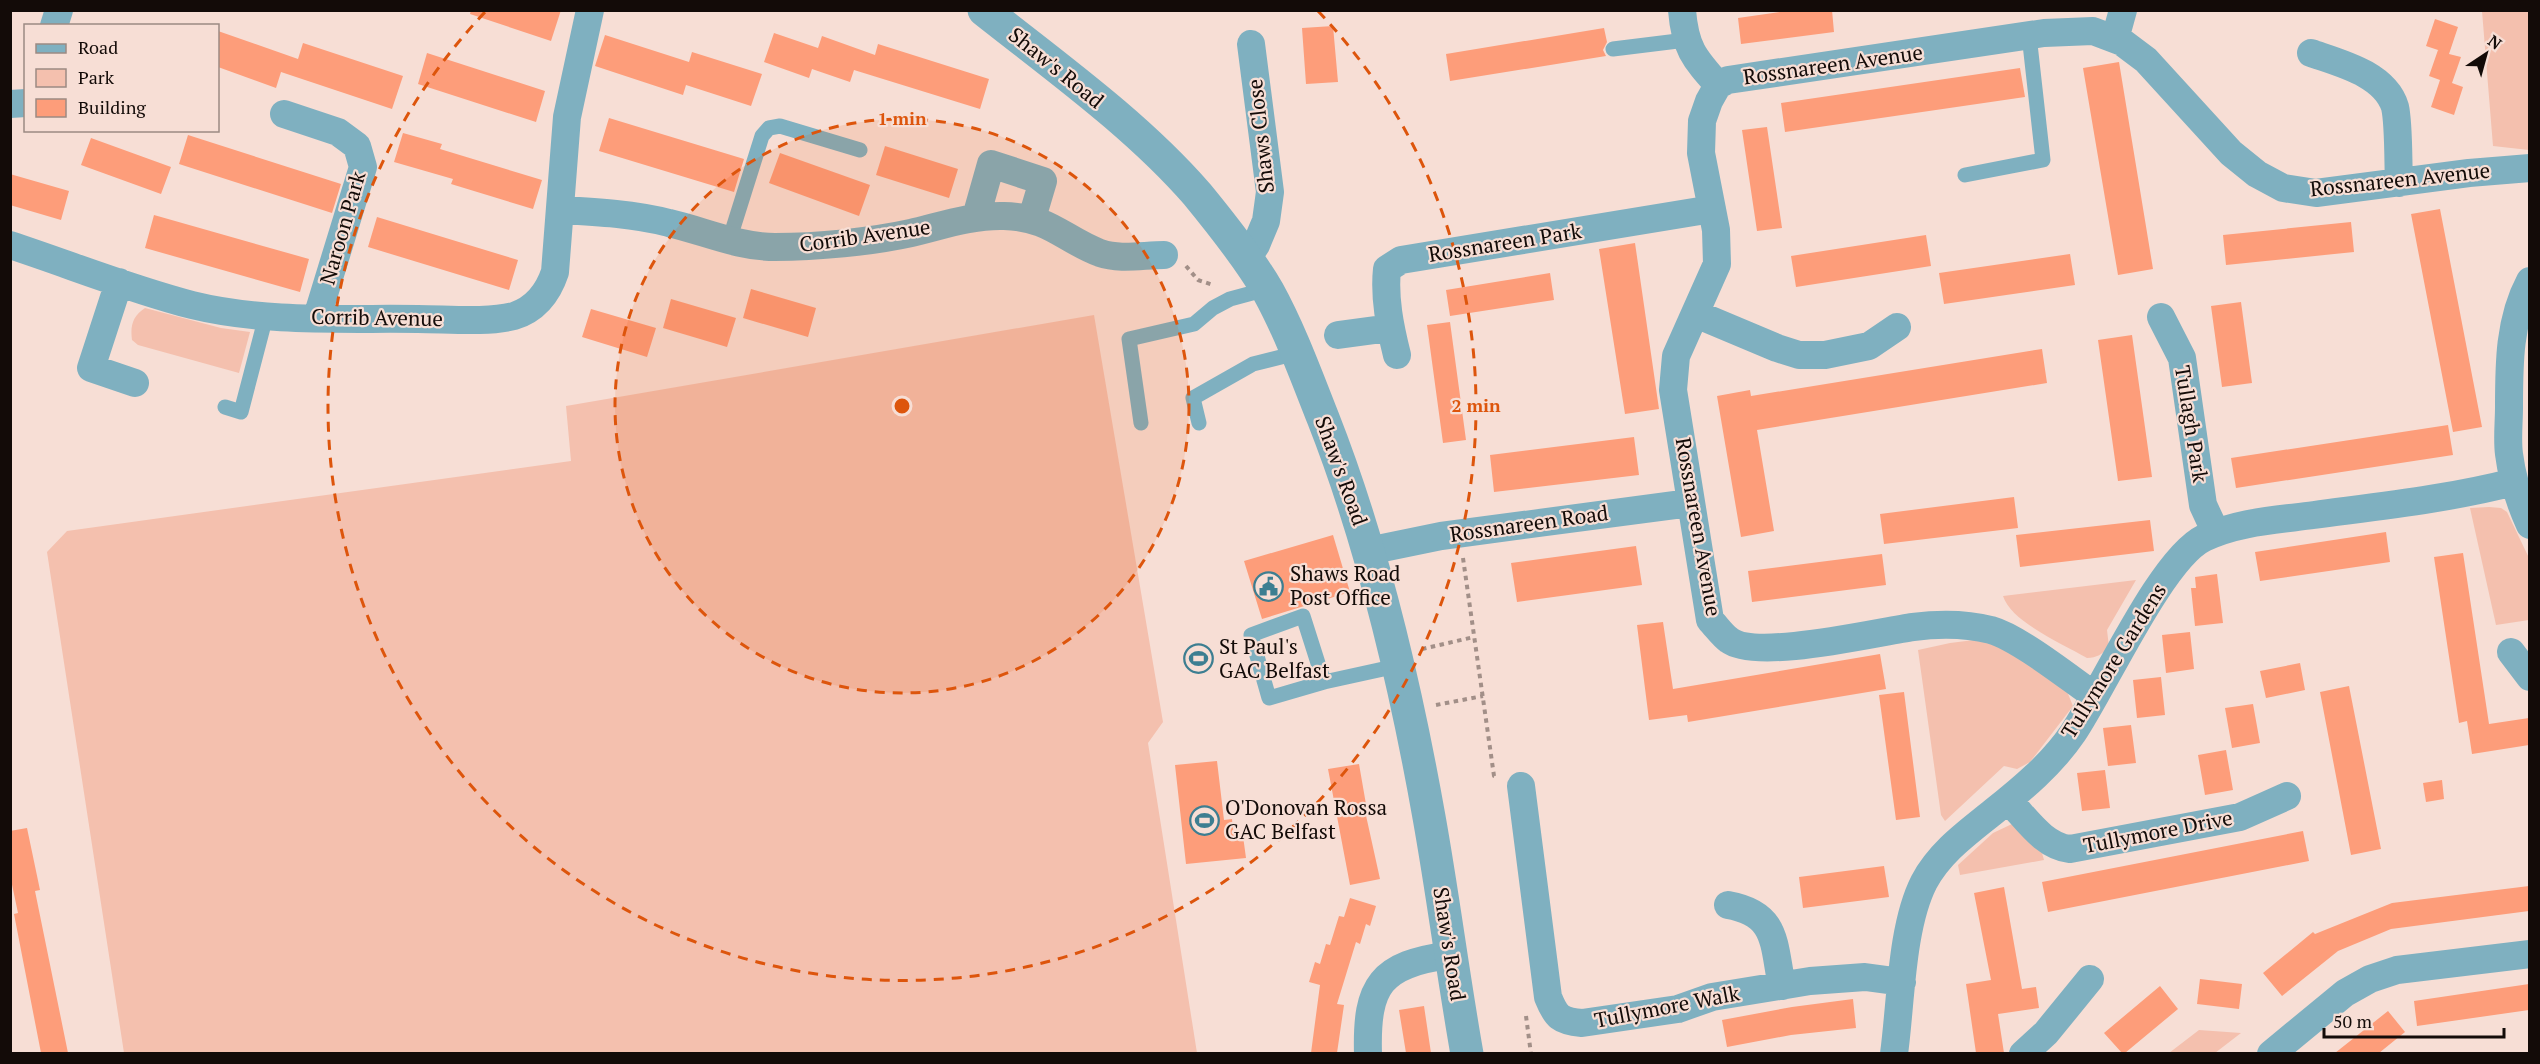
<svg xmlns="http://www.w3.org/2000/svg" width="2540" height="1064" font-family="'PT Serif',serif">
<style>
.green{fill:#f4c0ae}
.building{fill:#fd9d7a}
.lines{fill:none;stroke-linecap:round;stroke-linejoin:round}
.path{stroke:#a28f88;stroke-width:4;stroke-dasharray:4.5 4.5;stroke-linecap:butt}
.service{stroke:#7fb0c0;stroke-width:15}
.minor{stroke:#7fb0c0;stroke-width:28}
.tertiary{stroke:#7fb0c0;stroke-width:33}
.ring{fill:none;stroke:#dd550c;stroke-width:3;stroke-dasharray:10 8}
.labels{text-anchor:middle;stroke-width:4.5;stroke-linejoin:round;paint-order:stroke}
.street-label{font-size:21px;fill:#130b08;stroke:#f7ded5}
.poi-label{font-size:21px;fill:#130b08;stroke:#f7ded5;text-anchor:start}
.centre{fill:#dd550c;stroke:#f7ded5;stroke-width:3}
.ring-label{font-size:18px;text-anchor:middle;font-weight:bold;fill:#dd550c;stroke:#f7ded5;stroke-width:4.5;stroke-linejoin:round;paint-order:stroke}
</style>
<rect width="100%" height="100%" fill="#f7ded5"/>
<!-- green -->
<path class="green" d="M 2482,11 L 2529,11 L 2529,150 L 2493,146 Z
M 145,308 L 221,328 L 250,332 L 239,373 L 138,345 L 132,340 C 130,325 133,316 145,308 Z
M 1094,315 L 1163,722 L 1148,743 L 1197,1053 L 124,1053 L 47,552 L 67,531 L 571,461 L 566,406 Z
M 2489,507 L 2501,508 L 2507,512 L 2529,558 L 2529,620 L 2496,625 L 2470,508 Z
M 2136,580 L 2107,630 L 2109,647 C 2102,654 2097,658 2087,658 C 2063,644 2011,622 2003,596 Z
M 1974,640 L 1992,643 L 2064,684 L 2073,706 L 2030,762 L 2017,769 L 2004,766 L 1945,821 L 1941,815 L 1918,650 L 1950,643 Z
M 2012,824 L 2042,853 L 2044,860 L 1960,875 L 1958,865 L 1993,833 Z
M 2199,1030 L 2241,1033 L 2215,1053 L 2169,1053 Z"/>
<!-- building -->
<path class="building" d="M 471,10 L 561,10 L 551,41 L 470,14 Z
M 1794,10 L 1832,10 L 1834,32 L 1741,44 L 1738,18 Z
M 2435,19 L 2458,27 L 2449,54 L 2461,57 L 2452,83 L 2463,87 L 2454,115 L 2431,107 L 2440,80 L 2429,76 L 2438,50 L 2441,51 L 2426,46 Z
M 1333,26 L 1338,82 L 1306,84 L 1302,28 Z
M 1604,28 L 1607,42 L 1603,50 L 1606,56 L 1450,81 L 1446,54 Z
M 218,31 L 298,59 L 303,43 L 403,76 L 392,109 L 281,72 L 276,88 L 218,67 Z
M 774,33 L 818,48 L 822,36 L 875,55 L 878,44 L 989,79 L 980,109 L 854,70 L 850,82 L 812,69 L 809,78 L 764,62 Z
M 605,35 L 689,62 L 692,52 L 762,74 L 751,106 L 686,85 L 683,95 L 595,66 Z
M 427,53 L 545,91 L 536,122 L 418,84 Z
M 2119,62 L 2153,269 L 2118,275 L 2083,68 Z
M 2020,68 L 2025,97 L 1785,132 L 1781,103 Z
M 609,118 L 744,159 L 734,192 L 599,151 Z
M 1767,127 L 1782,228 L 1757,231 L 1742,130 Z
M 403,133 L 442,144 L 440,149 L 542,180 L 533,209 L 451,184 L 453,179 L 394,162 Z
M 188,135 L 341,184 L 332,213 L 179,164 Z
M 91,138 L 171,167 L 161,194 L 81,165 Z
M 885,146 L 958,169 L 949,198 L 876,175 Z
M 780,153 L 870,185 L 859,216 L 769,183 Z
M 10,174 L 69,191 L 61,220 L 10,205 Z
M 2440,209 L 2482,427 L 2453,432 L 2411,214 Z
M 154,215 L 309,259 L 300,292 L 145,248 Z
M 377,217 L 518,260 L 509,290 L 368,247 Z
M 2351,222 L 2354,252 L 2226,265 L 2223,235 Z
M 1926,235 L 1931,266 L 1796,287 L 1791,256 Z
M 1635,243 L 1659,409 L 1625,414 L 1599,249 Z
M 2070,254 L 2075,285 L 1944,304 L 1939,273 Z
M 1550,273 L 1554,300 L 1450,316 L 1446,290 Z
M 751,289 L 816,308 L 808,337 L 743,318 Z
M 671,299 L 736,318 L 727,347 L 663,328 Z
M 2241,302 L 2252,383 L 2222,387 L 2211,306 Z
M 591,309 L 656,328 L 647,357 L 582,337 Z
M 1450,322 L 1466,440 L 1443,443 L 1427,325 Z
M 2132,335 L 2152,477 L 2118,481 L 2098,340 Z
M 2042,349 L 2047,383 L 1757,430 L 1774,531 L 1741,537 L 1717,396 L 1750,390 L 1751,396 Z
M 2448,425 L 2453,455 L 2236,488 L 2231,458 Z
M 1634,437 L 1639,475 L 1494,492 L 1490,455 Z
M 2014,497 L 2018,528 L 1884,544 L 1880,514 Z
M 2150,520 L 2154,551 L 2020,567 L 2016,535 Z
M 2386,532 L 2390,562 L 2260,581 L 2255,552 Z
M 1333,535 L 1350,592 L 1262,619 L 1244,561 Z
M 1636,546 L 1642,585 L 1517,602 L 1511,563 Z
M 2463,553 L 2489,724 L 2529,718 L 2529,745 L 2472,754 L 2467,721 L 2459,723 L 2434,557 Z
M 1882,554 L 1886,585 L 1752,602 L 1748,571 Z
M 2217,574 L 2223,623 L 2195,626 L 2191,588 L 2196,588 L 2195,577 Z
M 1663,622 L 1673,689 L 1880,654 L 1886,689 L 1688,722 L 1687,715 L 1649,720 L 1637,625 Z
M 2190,632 L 2194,669 L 2166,673 L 2162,635 Z
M 2300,663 L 2305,690 L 2266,698 L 2260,671 Z
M 2161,677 L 2165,715 L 2137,718 L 2133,680 Z
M 2349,686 L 2381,849 L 2351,855 L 2320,692 Z
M 1904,692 L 1920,817 L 1896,820 L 1879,695 Z
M 2253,704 L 2260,743 L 2232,748 L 2225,708 Z
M 2131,725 L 2136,763 L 2108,766 L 2103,728 Z
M 2226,750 L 2233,790 L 2205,795 L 2198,755 Z
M 1217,761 L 1224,820 L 1232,819 L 1234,837 L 1243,836 L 1246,858 L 1186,864 L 1175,765 Z
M 1359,764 L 1367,810 L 1365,811 L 1380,879 L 1350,885 L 1328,769 Z
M 2105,770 L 2110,808 L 2082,811 L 2077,773 Z
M 2442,780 L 2444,799 L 2426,802 L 2423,783 Z
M 27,828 L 40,890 L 35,891 L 68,1053 L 41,1053 L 14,914 L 18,913 L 10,875 L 10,831 Z
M 2303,831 L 2309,861 L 2048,912 L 2042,882 Z
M 1884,866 L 1889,897 L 1803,908 L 1799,877 Z
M 2529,886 L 2529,911 L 2391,929 L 2338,951 L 2282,996 L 2263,973 L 2313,932 L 2315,934 L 2392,903 Z
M 2004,887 L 2022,989 L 2036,987 L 2039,1008 L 1998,1014 L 2004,1053 L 1976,1053 L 1966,984 L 1991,980 L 1974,893 Z
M 1350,898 L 1376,906 L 1370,926 L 1366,924 L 1360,944 L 1356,942 L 1337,1004 L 1344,1005 L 1337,1053 L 1311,1053 L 1320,985 L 1309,982 L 1315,962 L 1320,964 L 1326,944 L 1330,945 L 1339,916 L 1344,917 Z
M 2200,979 L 2242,984 L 2239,1009 L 2197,1004 Z
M 2529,984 L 2529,1010 L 2417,1026 L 2414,1001 Z
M 2160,986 L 2178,1009 L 2125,1053 L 2122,1053 L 2104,1033 Z
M 1853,999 L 1856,1028 L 1791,1035 L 1727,1047 L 1722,1020 L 1792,1007 Z
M 1424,1006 L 1431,1053 L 1406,1053 L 1399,1010 Z
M 2388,1011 L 2405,1032 L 2379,1053 L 2335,1053 Z"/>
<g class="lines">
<!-- path -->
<path class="path" d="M 1186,266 L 1198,280 L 1213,285
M 1463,558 L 1494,776 L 1497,777
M 1422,649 L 1474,637
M 1436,705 L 1483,696
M 1526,1016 L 1531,1054"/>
<!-- service -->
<path class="service" d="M 1613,49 L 1686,40
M 1965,175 L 2043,160 L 2029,35
M 729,241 L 762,136 L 769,128 L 780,126 L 860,150
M 225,407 L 241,412 L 266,316
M 1141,423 L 1129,339 L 1194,324 L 1213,308 L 1230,299 L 1267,289
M 1199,423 L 1193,398 L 1253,364 L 1297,353
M 1324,682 L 1303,616 L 1251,635 L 1269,698 L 1324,682 L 1397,666"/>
<!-- minor -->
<path class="minor" d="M 1682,10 C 1685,48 1694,58 1718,85
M 54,26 L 59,10
M 2115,39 L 2123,10
M 2311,53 C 2340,63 2385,74 2395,107 C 2399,124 2398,164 2399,183
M 10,104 L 26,103
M 284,114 L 338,132 L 357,146 L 363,167 L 317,317
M 561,210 C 597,212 634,214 669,223 C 704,231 738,247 775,247 C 817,247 870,242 911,233 C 941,226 972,215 1004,216 C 1050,217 1063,239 1100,253 C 1120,260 1143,255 1164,255
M 976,217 L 991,164 L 1043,181 L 1032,218
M 10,245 C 71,265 130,289 192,305 C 265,323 344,318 418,319 C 447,319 487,323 514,316 C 536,309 548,293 555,272 L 567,117 L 590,10
M 1246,260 L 1256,245 L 1266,221 L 1270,192 L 1251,44
M 2530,281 C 2509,320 2509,364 2509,407 C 2509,423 2507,439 2509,454 C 2512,478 2520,503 2530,525
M 119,282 L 91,368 L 135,383
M 1696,314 L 1777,348 L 1799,355 L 1825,355 L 1869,346 L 1897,327
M 2161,317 L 2182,358 L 2203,505 L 2216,533
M 1338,335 L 1390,328
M 1397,355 C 1390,327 1384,298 1387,269 L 1401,260 L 1712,209
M 1368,551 L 1441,536 L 1690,503
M 2511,652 L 2530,677
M 2095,696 C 2069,678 2019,638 1991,630 C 1967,624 1937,624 1913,627 C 1877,632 1756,661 1729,640 C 1722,635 1716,626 1710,620 L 1673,390 L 1676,356 L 1717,264 L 1716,230 L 1701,153 L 1702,121 L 1709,101 L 1718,85 L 1728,80 L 2044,33 L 2093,31 L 2122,42 L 2146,60 L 2231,153 L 2257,174 L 2283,188 L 2316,193 L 2469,173 L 2530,168
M 1521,786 L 1548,997 C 1556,1017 1560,1021 1582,1023 L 1678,1009 L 1712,997 L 1810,981 L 1865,977 L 1902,982
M 2008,800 C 2026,818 2043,846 2070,849 L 2240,817 L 2287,796
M 1728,905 C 1778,914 1773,943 1782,986
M 1368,1054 C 1366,984 1381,965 1449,955
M 1894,1054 C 1901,1003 1901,927 1924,882 C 1940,852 1967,833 1993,812 C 2022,789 2052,764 2073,733 C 2103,689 2161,559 2204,538 C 2237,522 2277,520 2314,515 C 2381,506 2448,499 2514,482
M 2023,1054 L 2046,1033 L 2090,979
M 2271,1054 L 2345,993 L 2370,979 L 2397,970 L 2530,954"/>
<!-- tertiary -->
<path class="tertiary" d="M 984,10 C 1056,67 1137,125 1197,194 C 1220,222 1250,260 1268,291 C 1290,331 1306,375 1323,418 C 1373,545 1405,682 1429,817 C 1443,895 1453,975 1467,1054"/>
</g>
<!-- distance rings -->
<circle cx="902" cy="406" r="287" fill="#dd550c" fill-opacity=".12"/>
<g class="ring">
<circle cx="902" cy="406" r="287"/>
<path d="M1318 11A574 574 0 1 1 486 11"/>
</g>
<!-- icons -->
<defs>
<symbol id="civic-ring" viewBox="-11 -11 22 22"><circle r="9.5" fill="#f7ded5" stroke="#3d7e91" stroke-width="1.5"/><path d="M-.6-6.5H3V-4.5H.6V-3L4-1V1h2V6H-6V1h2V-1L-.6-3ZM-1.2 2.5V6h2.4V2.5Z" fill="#3d7e91"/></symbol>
<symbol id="stadium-ring" viewBox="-11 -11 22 22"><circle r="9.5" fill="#f7ded5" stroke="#3d7e91" stroke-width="1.5"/><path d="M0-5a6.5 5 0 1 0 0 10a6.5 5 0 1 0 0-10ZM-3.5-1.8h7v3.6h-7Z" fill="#3d7e91"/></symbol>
</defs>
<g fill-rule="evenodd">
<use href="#civic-ring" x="1252" y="570" width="33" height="33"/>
<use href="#stadium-ring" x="1182" y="642" width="33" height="33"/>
<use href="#stadium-ring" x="1188" y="804" width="33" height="33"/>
</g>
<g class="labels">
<!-- street labels -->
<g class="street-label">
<text transform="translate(1833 65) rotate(-8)" y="7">Rossnareen Avenue</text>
<text transform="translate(1056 68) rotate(39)" y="7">Shaw's Road</text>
<text transform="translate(1261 136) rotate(-96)" y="7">Shaws Close</text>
<text transform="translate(2400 180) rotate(-6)" y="7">Rossnareen Avenue</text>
<text transform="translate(343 228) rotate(-74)" y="7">Naroon Park</text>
<text transform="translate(865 236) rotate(-8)" y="7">Corrib Avenue</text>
<text transform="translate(1505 243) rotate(-9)" y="7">Rossnareen Park</text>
<text transform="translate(377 318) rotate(1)" y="7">Corrib Avenue</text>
<text transform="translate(2191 424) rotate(81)" y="7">Tullagh Park</text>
<text transform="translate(1341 471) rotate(70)" y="7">Shaw's Road</text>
<text transform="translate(1529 524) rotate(-8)" y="7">Rossnareen Road</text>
<text transform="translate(1698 527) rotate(80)" y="7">Rossnareen Avenue</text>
<text transform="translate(2114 661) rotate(-58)" y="7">Tullymore Gardens</text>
<text transform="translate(2158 832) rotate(-11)" y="7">Tullymore Drive</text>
<text transform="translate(1449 944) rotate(81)" y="7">Shaw's Road</text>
<text transform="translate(1667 1007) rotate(-11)" y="7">Tullymore Walk</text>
</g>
<!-- poi labels -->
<g class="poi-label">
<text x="1290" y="581">Shaws Road<tspan x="1290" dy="24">Post Office</tspan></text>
<text x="1219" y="654">St Paul's<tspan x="1219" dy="24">GAC Belfast</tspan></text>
<text x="1225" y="815">O'Donovan Rossa<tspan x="1225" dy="24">GAC Belfast</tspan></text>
</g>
</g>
<circle cx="902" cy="406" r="9" class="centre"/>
<g class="ring-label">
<text x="902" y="125">1 min</text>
<text x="1476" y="412">2 min</text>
</g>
<!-- border -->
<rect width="2540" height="1064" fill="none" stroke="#130b08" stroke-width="24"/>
<!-- legend -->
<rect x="24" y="24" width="195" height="108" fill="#f7ded5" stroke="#9c8a83" stroke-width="1.5"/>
<rect x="36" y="44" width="30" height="9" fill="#7fb0c0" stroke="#9c8a83" stroke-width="1.5"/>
<text x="78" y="54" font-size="18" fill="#130b08">Road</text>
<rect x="36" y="69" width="30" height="18" fill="#f4c0ae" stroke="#9c8a83" stroke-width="1.5"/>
<text x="78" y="84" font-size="18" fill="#130b08">Park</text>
<rect x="36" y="99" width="30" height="18" fill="#fd9d7a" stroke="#9c8a83" stroke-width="1.5"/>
<text x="78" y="114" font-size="18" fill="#130b08">Building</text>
<!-- north arrow -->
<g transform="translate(2486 54) rotate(36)" stroke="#f7ded5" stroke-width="4.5" paint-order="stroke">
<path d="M0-4.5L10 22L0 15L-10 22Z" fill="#130b08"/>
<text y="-9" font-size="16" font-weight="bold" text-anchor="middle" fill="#130b08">N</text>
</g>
<!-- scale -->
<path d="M2324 1028v9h180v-9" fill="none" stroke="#130b08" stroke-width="3"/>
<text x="2333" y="1028" font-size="18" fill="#130b08" stroke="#f7ded5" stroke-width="4.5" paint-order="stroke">50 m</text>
</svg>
